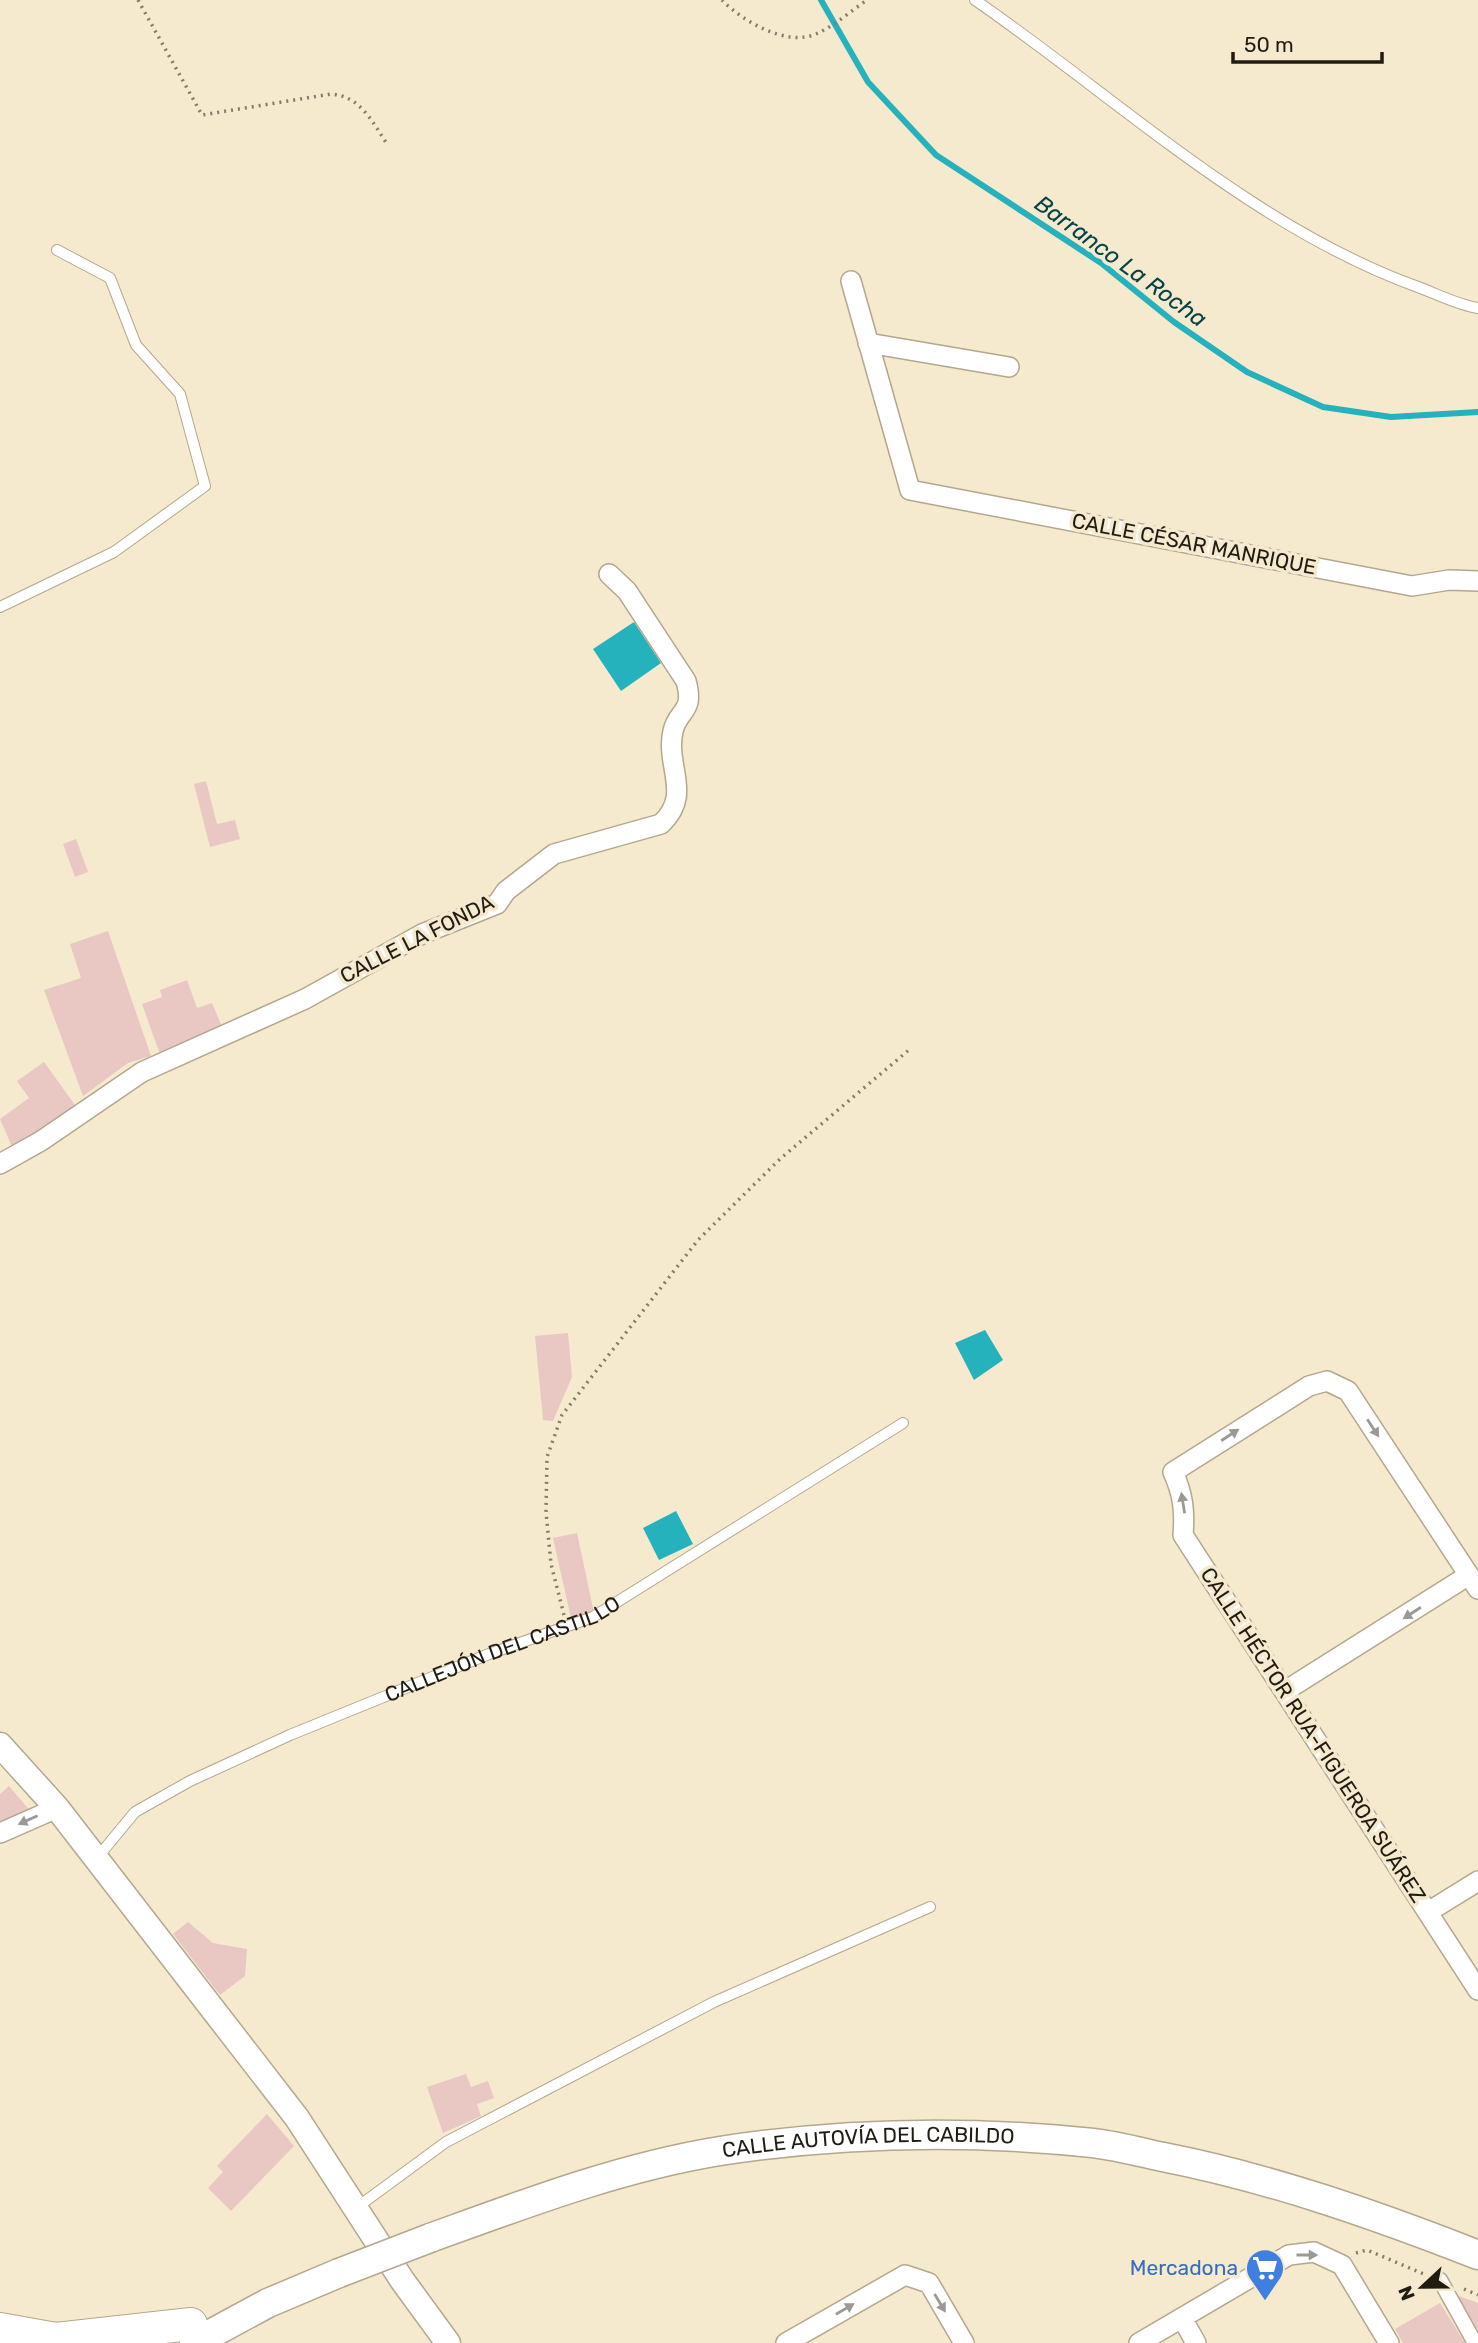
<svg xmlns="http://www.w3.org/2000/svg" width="1478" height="2343" font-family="Rubik,sans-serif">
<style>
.water{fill:#26b2bd}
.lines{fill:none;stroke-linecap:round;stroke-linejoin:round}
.stream{stroke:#26b2bd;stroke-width:6}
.building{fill:#e9c8c3}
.service-casing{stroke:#b3a78e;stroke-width:12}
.pedestrian-casing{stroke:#b3a78e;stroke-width:17}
.minor-casing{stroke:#b3a78e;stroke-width:22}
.tertiary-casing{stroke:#b3a78e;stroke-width:27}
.secondary-casing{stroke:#b3a78e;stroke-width:31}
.primary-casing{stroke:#b3a78e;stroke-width:34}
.path{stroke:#847c6a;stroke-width:3.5;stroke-dasharray:2 5;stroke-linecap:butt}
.service{stroke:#fff;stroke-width:10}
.pedestrian{stroke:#fff;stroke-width:14}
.minor{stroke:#fff;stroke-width:19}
.tertiary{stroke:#fff;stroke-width:24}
.secondary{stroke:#fff;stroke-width:28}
.primary{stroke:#fff;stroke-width:32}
.secondary-bridge-casing{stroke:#b3a78e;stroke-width:31;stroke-linecap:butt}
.secondary-bridge{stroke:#fff;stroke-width:28}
.oneway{fill:#9b9994}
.labels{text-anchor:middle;stroke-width:7;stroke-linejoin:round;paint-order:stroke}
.street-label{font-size:21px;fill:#201c12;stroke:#f5e9ce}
.shop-label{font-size:21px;fill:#366cbe;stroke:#f5e9ce;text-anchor:end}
.water-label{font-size:23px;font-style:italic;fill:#064347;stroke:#f5e9ce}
</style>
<rect width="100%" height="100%" fill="#f5e9ce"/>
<!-- water -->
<path class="water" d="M 634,622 L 661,663 L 621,691 L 593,649 Z
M 985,1330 L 1003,1360 L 974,1380 L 955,1343 Z
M 676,1511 L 693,1544 L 659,1560 L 643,1528 Z"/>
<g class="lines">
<!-- stream -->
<path class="stream" d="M 821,0 L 868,82 L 936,155 L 1101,263 L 1174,322 L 1247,372 L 1323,407 L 1391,417 L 1478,412"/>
</g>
<!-- building -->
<path class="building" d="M 206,781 L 217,824 L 235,820 L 240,839 L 210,847 L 194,784 Z
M 76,839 L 88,872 L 75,877 L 63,844 Z
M 108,931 L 151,1056 L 128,1063 L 83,1096 L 44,990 L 81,978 L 70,944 Z
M 187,980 L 197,1008 L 212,1003 L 222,1027 L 161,1057 L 142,1004 L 162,997 L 160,990 Z
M 44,1062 L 75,1105 L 13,1149 L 0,1119 L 29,1098 L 17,1081 Z
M 568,1333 L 572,1377 L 553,1421 L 543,1420 L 535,1336 Z
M 577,1533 L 594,1613 L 571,1618 L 553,1538 Z
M 9,1786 L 32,1813 L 0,1823 L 0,1794 Z
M 188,1922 L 213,1943 L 247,1949 L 245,1976 L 220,1995 L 173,1934 Z
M 466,2074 L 471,2087 L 488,2081 L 494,2098 L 477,2104 L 481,2116 L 443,2133 L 427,2087 Z
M 267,2114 L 294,2146 L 231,2211 L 208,2188 L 223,2172 L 217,2166 Z
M 1456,2295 L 1478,2303 L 1478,2331 Z
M 1440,2303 L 1465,2343 L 1403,2343 L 1395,2329 Z"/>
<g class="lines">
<defs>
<g id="service">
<path d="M 975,0 C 1117,98 1254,228 1418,287 C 1437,294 1458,305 1478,308"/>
<path d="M 0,607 L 114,552 L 205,486 L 180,394 L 136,345 L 110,278 L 57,250"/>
<path id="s1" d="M 97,1858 L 135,1812 L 190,1781 L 290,1735 L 489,1654 L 593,1617 L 903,1423"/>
<path d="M 356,2208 L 446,2142 L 714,2002 L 930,1907"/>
</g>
<path id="pedestrian" d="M 1440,2280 L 1475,2343"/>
<path id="minor" d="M 851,281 L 910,490 L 1412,586 L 1449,580 L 1478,581
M 868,343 L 1009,367
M 0,1164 L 41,1141 L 142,1072 L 305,999 L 422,934 L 497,904 L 506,891 L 554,854 L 661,824 C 693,794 665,767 673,731 C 678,709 695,713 686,681 L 627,591 L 609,574
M 1478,1589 L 1348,1391 L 1327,1381 L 1309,1386 L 1173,1472 C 1183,1494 1185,1511 1183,1535 L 1478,1990
M 1285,1691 L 1469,1575
M 0,1833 L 57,1808
M 1428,1912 L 1478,1881
M 1182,2318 L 1196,2343
M 786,2343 L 905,2275 L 929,2283 L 964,2343
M 1139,2343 L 1289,2255 L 1314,2252 L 1342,2265 L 1389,2343"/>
<path id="tertiary" d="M 0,1745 L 57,1808 L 297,2118 L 402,2280 L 448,2343"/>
<g id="secondary">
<path id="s2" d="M 430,2238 C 524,2204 621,2167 720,2151 C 844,2132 969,2130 1093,2143 C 1117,2146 1140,2152 1163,2157 C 1270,2178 1376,2215 1478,2255"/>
<path d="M 194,2343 L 268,2303 L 339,2273"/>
</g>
<path id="primary" d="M 0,2329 L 56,2339 L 191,2324"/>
</defs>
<!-- service casing -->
<use href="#service" class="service-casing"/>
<!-- pedestrian casing -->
<use href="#pedestrian" class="pedestrian-casing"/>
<!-- minor casing -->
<use href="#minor" class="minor-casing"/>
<!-- tertiary casing -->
<use href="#tertiary" class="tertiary-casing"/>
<!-- secondary casing -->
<use href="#secondary" class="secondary-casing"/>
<!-- primary casing -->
<use href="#primary" class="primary-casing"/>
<!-- path -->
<path class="path" d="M 138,0 L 202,115 L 331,94 C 360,96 372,121 387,144
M 722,0 C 742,21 787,47 816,34 C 834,26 851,11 867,0
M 564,1615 L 551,1564 L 546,1512 L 547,1457 L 562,1415 L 698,1240 L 780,1159 L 910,1049
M 1356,2253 L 1367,2250 L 1424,2274
M 1464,2289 L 1478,2295"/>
<!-- service -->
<use href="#service" class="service"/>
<!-- pedestrian -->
<use href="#pedestrian" class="pedestrian"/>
<!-- minor -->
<use href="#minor" class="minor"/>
<!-- tertiary -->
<use href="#tertiary" class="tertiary"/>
<!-- secondary -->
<use href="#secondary" class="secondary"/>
<!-- primary -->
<use href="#primary" class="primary"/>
<defs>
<path id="secondary-bridge" d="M 339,2273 L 430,2238"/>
</defs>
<!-- secondary-bridge casing -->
<use href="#secondary-bridge" class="secondary-bridge-casing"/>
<!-- secondary-bridge -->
<use href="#secondary-bridge" class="secondary-bridge"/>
</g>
<!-- one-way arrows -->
<defs><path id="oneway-solid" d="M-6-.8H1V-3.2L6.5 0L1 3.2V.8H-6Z" transform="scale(1.75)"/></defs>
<g class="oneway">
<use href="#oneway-solid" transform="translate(1373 1428) rotate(57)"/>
<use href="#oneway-solid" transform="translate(1230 1435) rotate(-33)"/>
<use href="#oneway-solid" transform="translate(1183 1503) rotate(-99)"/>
<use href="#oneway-solid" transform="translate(1412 1613) rotate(147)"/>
<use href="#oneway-solid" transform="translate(28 1820) rotate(156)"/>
<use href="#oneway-solid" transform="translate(1307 2255)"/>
<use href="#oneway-solid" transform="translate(940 2303) rotate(59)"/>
<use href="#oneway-solid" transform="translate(845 2309) rotate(-30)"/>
</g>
<!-- icons -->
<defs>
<symbol id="supermarket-pin" viewBox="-11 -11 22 30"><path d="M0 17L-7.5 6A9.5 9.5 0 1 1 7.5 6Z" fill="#3f7fe0" stroke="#f5e9ce"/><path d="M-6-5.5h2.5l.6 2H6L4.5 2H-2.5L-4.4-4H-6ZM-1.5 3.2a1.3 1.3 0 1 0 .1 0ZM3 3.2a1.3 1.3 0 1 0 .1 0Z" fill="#fff"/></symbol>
</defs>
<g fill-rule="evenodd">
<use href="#supermarket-pin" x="1243" y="2246" width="44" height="60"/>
</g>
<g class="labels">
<!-- street labels -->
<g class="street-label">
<text transform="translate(1194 544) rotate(11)" y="7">CALLE CÉSAR MANRIQUE</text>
<text transform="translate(417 939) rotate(-27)" y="7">CALLE LA FONDA</text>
<text dy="7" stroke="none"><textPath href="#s1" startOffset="462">CALLEJÓN DEL CASTILLO</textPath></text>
<text transform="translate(1313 1735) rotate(57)" y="7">CALLE HÉCTOR RUA-FIGUEROA SUÁREZ</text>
<text dy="7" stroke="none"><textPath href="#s2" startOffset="452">CALLE AUTOVÍA DEL CABILDO</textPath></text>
</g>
<!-- shop labels -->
<g class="shop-label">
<text x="1238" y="2275">Mercadona</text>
</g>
<!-- water labels -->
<g class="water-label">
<text transform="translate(1121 261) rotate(36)" y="8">Barranco La Rocha</text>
</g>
</g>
<!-- north arrow -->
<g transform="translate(1422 2287) rotate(248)" stroke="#f5e9ce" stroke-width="5" paint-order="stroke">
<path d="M0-5L12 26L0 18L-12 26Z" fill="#201c12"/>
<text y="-10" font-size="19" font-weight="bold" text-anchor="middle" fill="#201c12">N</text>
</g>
<!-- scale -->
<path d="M1233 52v10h149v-10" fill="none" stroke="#201c12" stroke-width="3.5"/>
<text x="1244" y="52" font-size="21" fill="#201c12" stroke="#f5e9ce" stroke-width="5" paint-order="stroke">50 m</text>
</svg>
